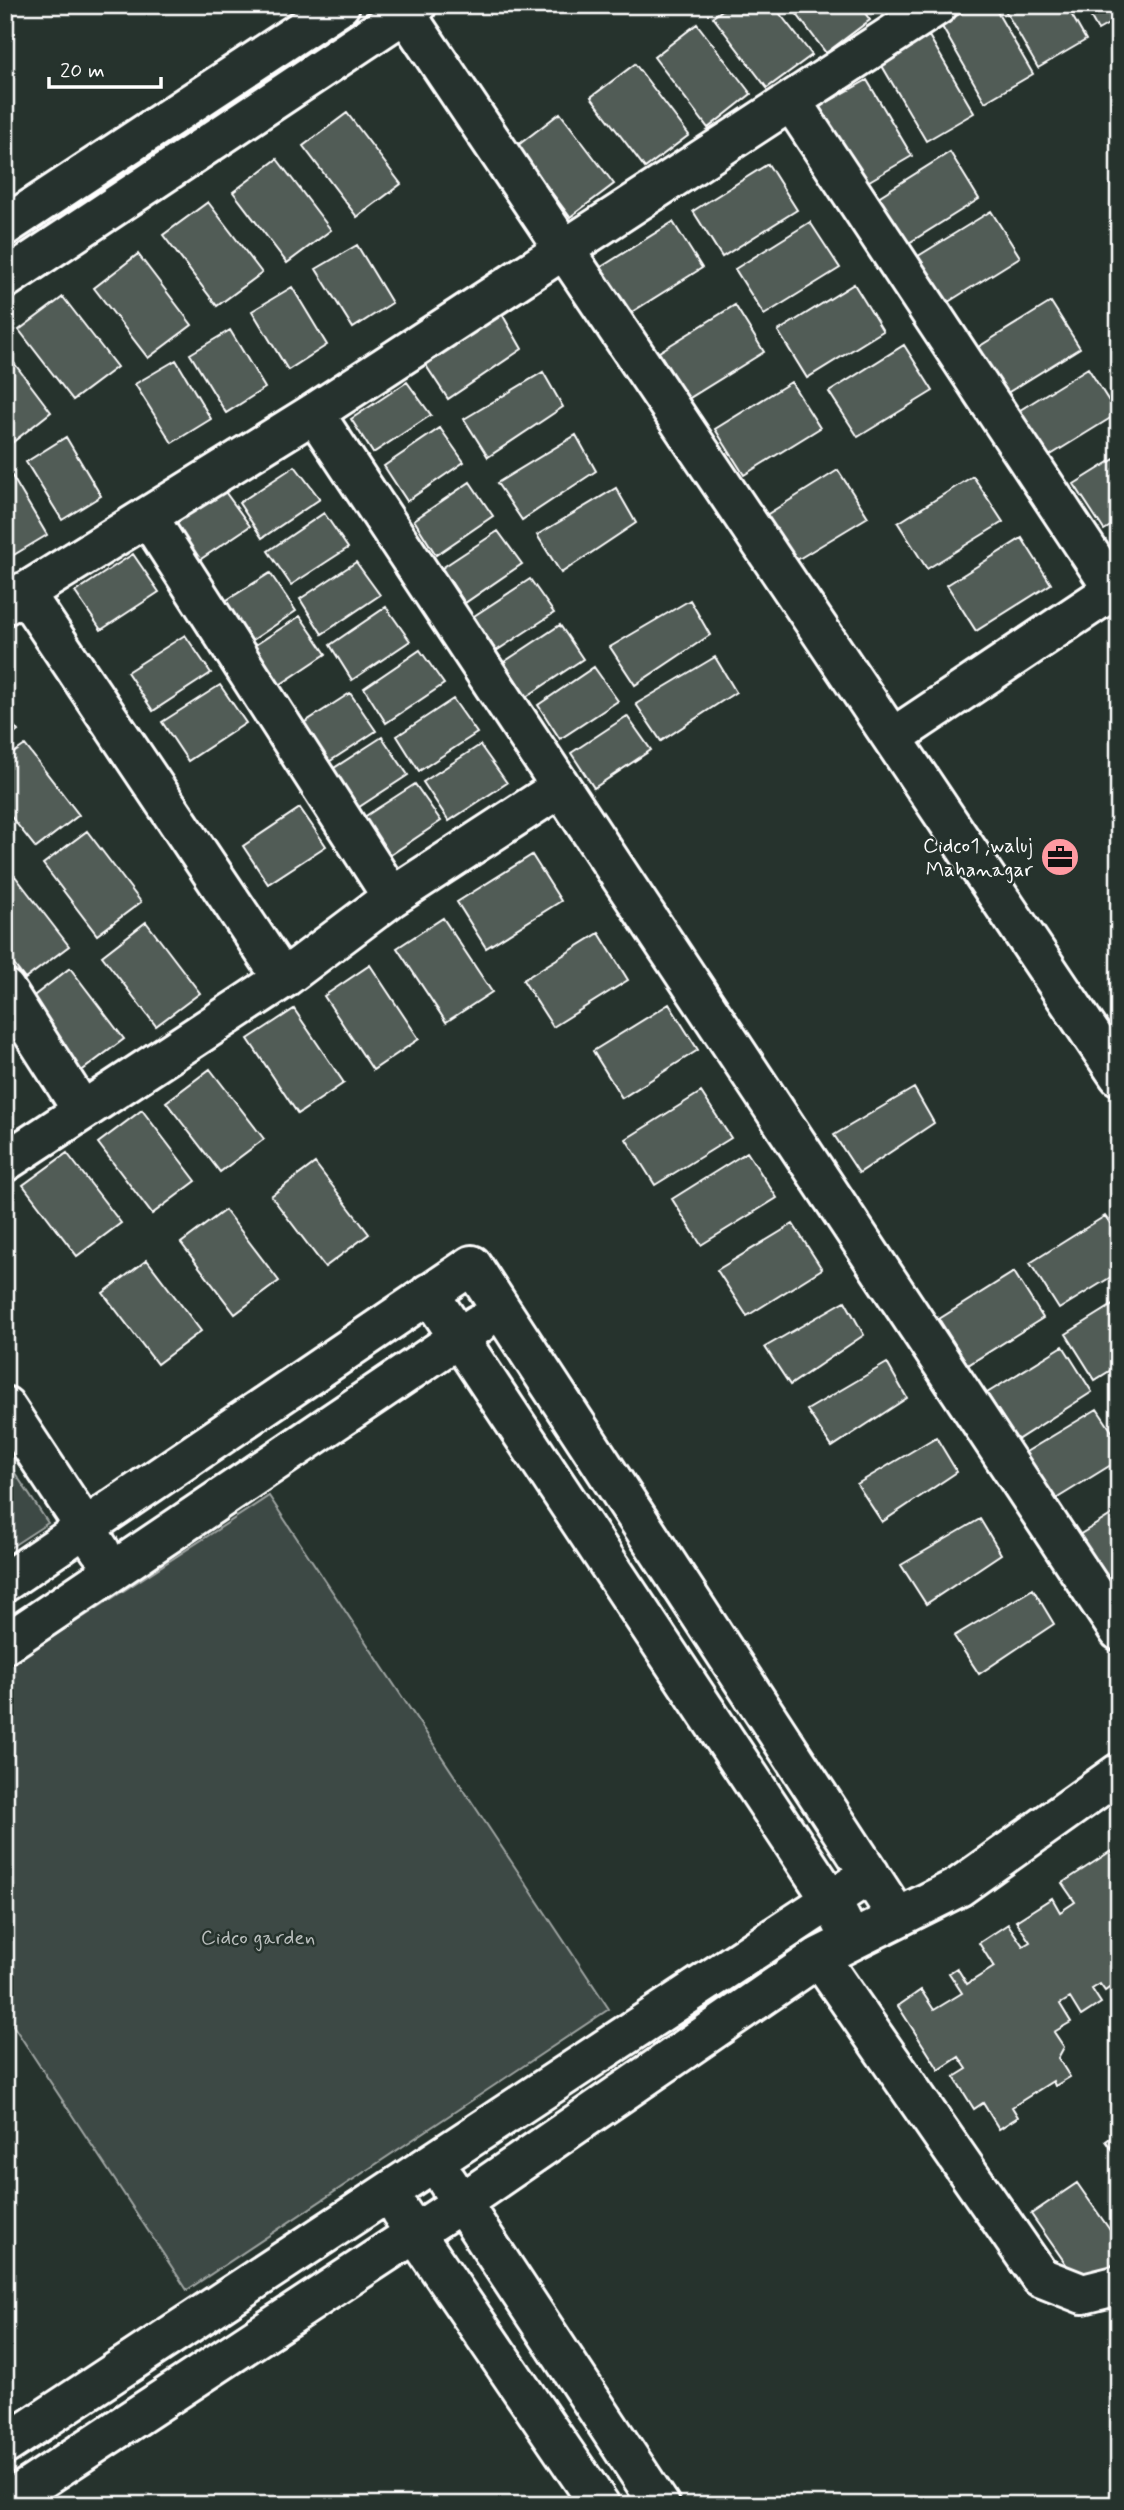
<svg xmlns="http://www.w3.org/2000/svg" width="1124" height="2510" font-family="Mynerve,sans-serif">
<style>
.green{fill:#3e4944;stroke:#9ea4a2;stroke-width:2}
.building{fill:#515c57;stroke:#fff;stroke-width:2}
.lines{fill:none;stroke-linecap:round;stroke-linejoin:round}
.minor-casing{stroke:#fff;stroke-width:44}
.minor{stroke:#26332d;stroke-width:38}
.labels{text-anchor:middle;stroke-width:5;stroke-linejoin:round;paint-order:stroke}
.poi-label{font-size:21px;fill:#fff;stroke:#26332d;text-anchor:end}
.park-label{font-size:21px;fill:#bbbfbe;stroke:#26332d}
</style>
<rect width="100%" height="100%" fill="#26332d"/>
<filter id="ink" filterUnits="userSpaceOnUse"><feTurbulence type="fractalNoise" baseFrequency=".0143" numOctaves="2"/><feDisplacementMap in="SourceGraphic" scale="14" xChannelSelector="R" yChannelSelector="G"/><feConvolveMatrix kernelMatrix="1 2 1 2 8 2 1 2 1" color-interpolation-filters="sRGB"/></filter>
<g filter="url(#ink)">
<!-- green -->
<path class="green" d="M 5,1458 L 48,1523 L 5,1551 Z
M 269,1496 L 609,2009 L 187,2290 L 5,2013 L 5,1668 Z"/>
<!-- building -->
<path class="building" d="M 773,5 L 812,55 L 767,88 L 713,17 L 729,5 Z
M 790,5 L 859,5 L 870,20 L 826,53 Z
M 975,5 L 993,5 L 1033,74 L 985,102 L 941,25 Z
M 1002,5 L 1066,5 L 1086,40 L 1038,68 Z
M 1084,5 L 1119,5 L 1119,18 L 1098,30 Z
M 697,24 L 751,94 L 708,128 L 654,57 Z
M 929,36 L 974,113 L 926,141 L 881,64 Z
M 635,64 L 689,135 L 645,168 L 591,97 Z
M 867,80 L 912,156 L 864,184 L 819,107 Z
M 347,113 L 401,184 L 357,217 L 303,146 Z
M 560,113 L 614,184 L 570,217 L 517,146 Z
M 950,152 L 979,199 L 904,246 L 875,199 Z
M 277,159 L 331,230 L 287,263 L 233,192 Z
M 768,164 L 797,210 L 722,257 L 693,211 Z
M 208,202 L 262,273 L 217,306 L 163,235 Z
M 991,211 L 1020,257 L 945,304 L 915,258 Z
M 673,222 L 702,268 L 627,315 L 598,269 Z
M 810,222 L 840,268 L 764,315 L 735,269 Z
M 357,245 L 392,303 L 353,328 L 316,269 Z
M 138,254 L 192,325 L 148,358 L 94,288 Z
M 854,284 L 883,331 L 807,378 L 778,331 Z
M 292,287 L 327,345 L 288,370 L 252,311 Z
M 63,297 L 117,367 L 73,400 L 19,330 Z
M 1051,302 L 1080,348 L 1004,395 L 975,349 Z
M 735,305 L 764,352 L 688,399 L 659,352 Z
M 502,314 L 522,349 L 448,399 L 423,361 Z
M 230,330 L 265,388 L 226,413 L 190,354 Z
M 904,345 L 933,391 L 858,437 L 829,392 Z
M 5,351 L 51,412 L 8,446 L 5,442 Z
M 176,360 L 211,419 L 172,443 L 135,384 Z
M 1088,368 L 1117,414 L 1041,461 L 1012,415 Z
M 543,372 L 563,407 L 488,457 L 464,419 Z
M 407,382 L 431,415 L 373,453 L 351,419 Z
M 791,382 L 820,428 L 744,475 L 715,429 Z
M 440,428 L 464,462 L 407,501 L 384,466 Z
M 576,435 L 596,471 L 522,520 L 497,483 Z
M 66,437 L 101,496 L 62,520 L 26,462 Z
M 1119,456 L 1119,521 L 1104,530 L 1074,484 Z
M 295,466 L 320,499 L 262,538 L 239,503 Z
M 838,470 L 868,517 L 792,563 L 763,517 Z
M 12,476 L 47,535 L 7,559 L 5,480 Z
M 973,476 L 1003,522 L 927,569 L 898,523 Z
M 470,482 L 493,516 L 436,555 L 414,520 Z
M 616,488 L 636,523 L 561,573 L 537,535 Z
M 223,489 L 250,526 L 192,565 L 173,521 Z
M 324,513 L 348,548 L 291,585 L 268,551 Z
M 498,531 L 522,564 L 465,603 L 442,568 Z
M 1022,538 L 1051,584 L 976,631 L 947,585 Z
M 133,554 L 159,592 L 101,630 L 75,592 Z
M 356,562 L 380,595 L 322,634 L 300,599 Z
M 270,573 L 296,611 L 250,642 L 219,605 Z
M 530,579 L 554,613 L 496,651 L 474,616 Z
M 690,600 L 710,635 L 635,685 L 610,647 Z
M 386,607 L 410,641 L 352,680 L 330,645 Z
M 300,616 L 326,654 L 269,692 L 243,653 Z
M 560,625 L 583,659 L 526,697 L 504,662 Z
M 185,635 L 211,673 L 153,711 L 127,672 Z
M 420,650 L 444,684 L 386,723 L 364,688 Z
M 715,657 L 736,692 L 661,741 L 636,704 Z
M 594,667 L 618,701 L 560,739 L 538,705 Z
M 220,685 L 246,723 L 188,761 L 162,722 Z
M 350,693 L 376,731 L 318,769 L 299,726 Z
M 453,699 L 477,733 L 419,771 L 397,736 Z
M 5,715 L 18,731 L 5,741 Z
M 627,716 L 651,750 L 594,788 L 571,753 Z
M 382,737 L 408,775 L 350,813 L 331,770 Z
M 25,745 L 79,815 L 36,848 L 5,809 L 5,759 Z
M 480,745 L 507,783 L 449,821 L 423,782 Z
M 415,784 L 441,821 L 383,860 L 358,821 Z
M 300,808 L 326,846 L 268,884 L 243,846 Z
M 87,831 L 141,902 L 97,935 L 43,864 Z
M 532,855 L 561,901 L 486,948 L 457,902 Z
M 15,876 L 69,946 L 25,979 L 5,953 L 5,883 Z
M 443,918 L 492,992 L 446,1022 L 397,948 Z
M 146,922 L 200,993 L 156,1026 L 102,956 Z
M 599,933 L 628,980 L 553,1027 L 523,980 Z
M 370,965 L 419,1039 L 373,1070 L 324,996 Z
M 70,968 L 124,1039 L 80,1072 L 26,1002 Z
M 669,1004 L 698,1050 L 622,1098 L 593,1051 Z
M 294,1009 L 344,1083 L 298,1114 L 248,1039 Z
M 210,1069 L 264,1139 L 220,1172 L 166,1102 Z
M 914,1088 L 934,1123 L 859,1173 L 834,1135 Z
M 701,1092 L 731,1138 L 655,1185 L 626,1139 Z
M 142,1110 L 196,1181 L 152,1214 L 98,1143 Z
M 747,1152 L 777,1198 L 701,1245 L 672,1199 Z
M 67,1153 L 121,1223 L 77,1256 L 23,1185 Z
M 315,1163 L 369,1234 L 325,1267 L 271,1196 Z
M 225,1210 L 279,1281 L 235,1314 L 181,1243 Z
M 1105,1216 L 1119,1236 L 1119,1272 L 1059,1309 L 1030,1263 Z
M 793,1224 L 822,1269 L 747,1316 L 717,1270 Z
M 147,1260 L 201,1331 L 157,1364 L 103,1293 Z
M 1014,1272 L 1043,1318 L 968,1365 L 939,1319 Z
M 845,1301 L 864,1335 L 790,1385 L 765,1347 Z
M 1119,1301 L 1119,1365 L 1095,1380 L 1066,1334 Z
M 1063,1346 L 1092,1392 L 1017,1440 L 987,1393 Z
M 887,1363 L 907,1398 L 832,1447 L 807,1410 Z
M 1097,1409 L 1119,1442 L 1119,1460 L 1051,1502 L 1021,1455 Z
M 936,1437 L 957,1472 L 882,1522 L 857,1484 Z
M 1119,1510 L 1119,1575 L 1108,1581 L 1079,1535 Z
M 980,1519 L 1001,1554 L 926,1604 L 901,1565 Z
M 1033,1589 L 1054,1624 L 979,1674 L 954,1636 Z
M 1111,1851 L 1119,1862 L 1119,1987 L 1116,1983 L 1105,1991 L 1100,1984 L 1092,1989 L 1101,2003 L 1081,2016 L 1070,1998 L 1060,2004 L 1071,2022 L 1054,2032 L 1064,2047 L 1058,2058 L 1070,2077 L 1055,2086 L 1053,2081 L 1012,2107 L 1018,2117 L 999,2129 L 983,2103 L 974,2109 L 954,2077 L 967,2069 L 959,2057 L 939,2070 L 898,2006 L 921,1990 L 934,2010 L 962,1993 L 949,1973 L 957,1968 L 967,1984 L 994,1967 L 979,1943 L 1008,1924 L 1023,1946 L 1030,1942 L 1016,1921 L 1052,1898 L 1060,1912 L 1075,1902 L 1062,1883 Z
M 1119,2132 L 1119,2159 L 1106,2141 Z
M 1077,2183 L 1119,2243 L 1119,2262 L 1082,2287 L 1031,2214 Z"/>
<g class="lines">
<defs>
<path id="minor" d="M 400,5 L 1119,1076
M 791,101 L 1113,589
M 5,226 L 340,5
M 5,279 L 417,5
M 314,413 L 1119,1631
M 148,517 L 392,897
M 24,592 L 283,979
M 5,605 L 314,413 L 938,5
M 892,738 L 1119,586
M 5,989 L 82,1110
M 5,1162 L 283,979 L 392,897 L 561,787
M 429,1293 L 831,1900 L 843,1924
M 5,1406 L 100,1550
M 5,1582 L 472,1265 L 897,1916
M 5,1644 L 479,1324
M 819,1957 L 1040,2277 L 1083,2294 L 1119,2285
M 447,2181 L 660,2505
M 400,2211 L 600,2505
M 5,2445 L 870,1874
M 5,2503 L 461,2203 L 819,1957 L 959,1887 L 1119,1773"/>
</defs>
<!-- minor casing -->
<use href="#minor" class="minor-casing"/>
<!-- minor -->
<use href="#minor" class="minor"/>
</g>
</g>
<!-- icons -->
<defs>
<symbol id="office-disc" viewBox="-11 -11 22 22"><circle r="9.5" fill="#ff9aa2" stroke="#26332d"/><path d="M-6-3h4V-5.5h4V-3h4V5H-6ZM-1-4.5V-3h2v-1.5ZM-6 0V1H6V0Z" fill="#111"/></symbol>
</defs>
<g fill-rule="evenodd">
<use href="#office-disc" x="1038" y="835" width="44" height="44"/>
</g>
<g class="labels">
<!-- poi labels -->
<g class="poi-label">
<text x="1033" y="852">Cidco1 ,waluj<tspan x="1033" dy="24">Mahanagar</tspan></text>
</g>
<!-- park labels -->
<g class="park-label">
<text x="258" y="1944">Cidco garden</text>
</g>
</g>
<!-- margin -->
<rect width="1124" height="2510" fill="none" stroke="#26332d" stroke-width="28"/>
<rect x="14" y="14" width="1096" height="2482" fill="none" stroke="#fff" stroke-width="2.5" filter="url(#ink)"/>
<!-- scale -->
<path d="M49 77v10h112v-10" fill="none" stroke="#ffffff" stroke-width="3.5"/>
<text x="60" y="77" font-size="21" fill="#ffffff" stroke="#26332d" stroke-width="5" paint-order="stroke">20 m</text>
</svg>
